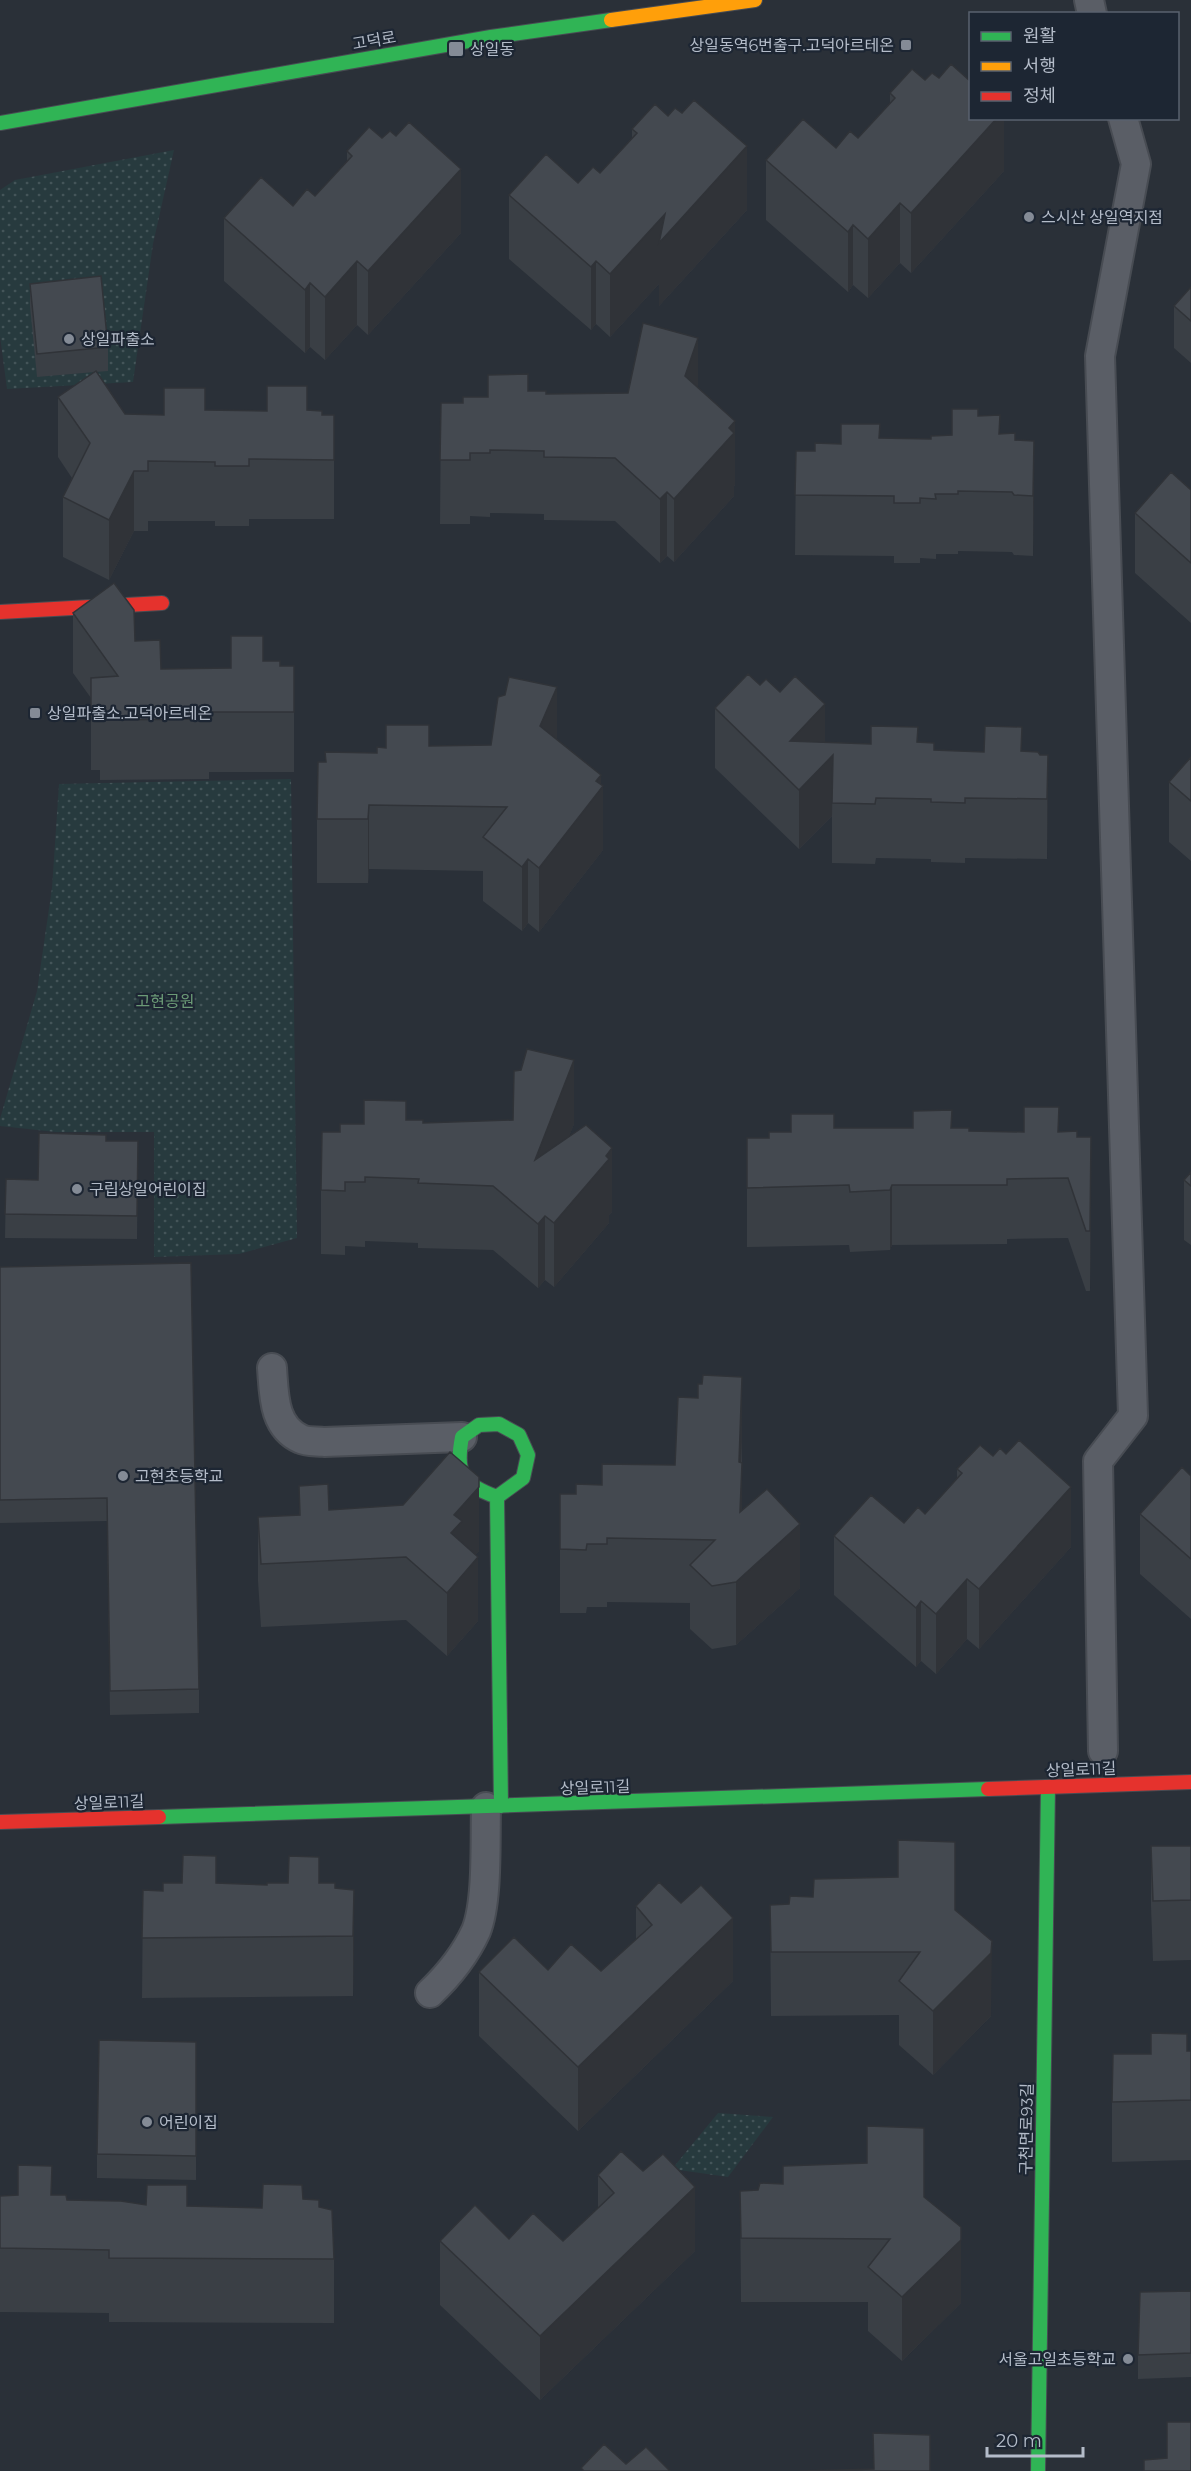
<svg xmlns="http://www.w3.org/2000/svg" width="1191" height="2471" font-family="Montserrat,'Noto Sans KR',sans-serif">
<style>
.park{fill:url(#park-dots)}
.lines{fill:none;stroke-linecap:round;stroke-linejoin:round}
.street-casing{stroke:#484c53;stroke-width:32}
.fast-casing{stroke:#484c53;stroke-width:16}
.slow-casing{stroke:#484c53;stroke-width:16}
.jam-casing{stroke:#484c53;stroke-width:16}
.street{stroke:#5a5e66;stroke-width:28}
.fast{stroke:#30b455;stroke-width:14}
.slow{stroke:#ff9f0a;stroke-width:14}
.jam{stroke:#e5322d;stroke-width:14}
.wall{fill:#3a3f45}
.shaded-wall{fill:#303338}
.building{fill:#444950;stroke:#303338;stroke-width:1.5}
.poi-dot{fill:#848b96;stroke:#1d2633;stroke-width:2}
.labels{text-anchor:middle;stroke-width:4.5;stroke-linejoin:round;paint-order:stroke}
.street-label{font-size:16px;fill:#b4bcc9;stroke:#1d2633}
.poi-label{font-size:16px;fill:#b4bcc9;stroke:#1d2633;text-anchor:start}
.park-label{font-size:16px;fill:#6b9a76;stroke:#1d2633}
</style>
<defs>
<pattern id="park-dots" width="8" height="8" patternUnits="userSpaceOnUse" patternTransform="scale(1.5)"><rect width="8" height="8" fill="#273a3e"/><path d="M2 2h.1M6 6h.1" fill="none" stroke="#445559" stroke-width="1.8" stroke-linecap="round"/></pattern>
</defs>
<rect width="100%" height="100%" fill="#2a3038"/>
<!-- park -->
<path class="park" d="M 174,150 L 153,244 L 133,382 L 7,389 L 0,336 L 0,190 L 15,180 Z
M 291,779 L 297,1238 L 239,1254 L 154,1257 L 154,1132 L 56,1132 L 0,1126 L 0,1119 L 37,991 L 52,888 L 59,784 Z
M 718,2113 L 773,2117 L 728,2177 L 672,2169 Z"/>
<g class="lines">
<defs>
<path id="street" d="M 1089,0 L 1092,14
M 272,1368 C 274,1394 273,1427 301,1439 C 307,1442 317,1441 324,1442 L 462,1437
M 1103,1751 L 1098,1461 L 1133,1416 L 1100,356 L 1136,164 L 1123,118
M 430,1993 C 449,1975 465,1955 476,1931 C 488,1901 485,1841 486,1807"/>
<path id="fast" d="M 0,123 L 491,37 L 611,20
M 497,1497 C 462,1484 455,1474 462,1437 L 479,1425 L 499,1424 L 519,1435 L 528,1455 L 523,1478 L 497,1497 L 501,1806
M 159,1817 L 988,1789
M 1038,2471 L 1048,1787"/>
<path id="slow" d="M 611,20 L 755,0"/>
<path id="jam" d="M 0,612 L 162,603
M 988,1789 L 1191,1782
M 0,1822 L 159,1817"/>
</defs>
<!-- street casing -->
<use href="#street" class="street-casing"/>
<!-- fast casing -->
<use href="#fast" class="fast-casing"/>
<!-- slow casing -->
<use href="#slow" class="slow-casing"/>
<!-- jam casing -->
<use href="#jam" class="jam-casing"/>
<!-- street -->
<use href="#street" class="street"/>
<!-- fast -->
<use href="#fast" class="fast"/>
<!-- slow -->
<use href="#slow" class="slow"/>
<!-- jam -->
<use href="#jam" class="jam"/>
</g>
<!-- wall -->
<path class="wall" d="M 939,78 L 1004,118 L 1004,171 L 911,273 L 900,263 L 868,298 L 853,285 L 848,292 L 766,220 L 766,160 L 836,148 L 858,138 L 890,103 L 890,93 L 925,80 Z
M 632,129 L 747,210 L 659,306 L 659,284 L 610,337 L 596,324 L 591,330 L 509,259 L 509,195 L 578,183 L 600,173 L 632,138 Z
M 347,151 L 461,233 L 368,335 L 357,325 L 325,360 L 310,347 L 305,353 L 224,281 L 224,218 L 293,206 L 315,196 L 347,161 Z
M 30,284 L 108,347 L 108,371 L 96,372 L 125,414 L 164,415 L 205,410 L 267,411 L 307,410 L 322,415 L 334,415 L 334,519 L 249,519 L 249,526 L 215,526 L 215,521 L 148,521 L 148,531 L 134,531 L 109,580 L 63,557 L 63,497 L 72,478 L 58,457 L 58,397 L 95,372 L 37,377 L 30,307 Z
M 1191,287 L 1191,363 L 1174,348 L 1174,306 Z
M 698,388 L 735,485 L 734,486 L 734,496 L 674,562 L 667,556 L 660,563 L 615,521 L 544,520 L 544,514 L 490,513 L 490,517 L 470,516 L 470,524 L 440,524 L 441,403 L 463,403 L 488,397 L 528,391 L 546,394 L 628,393 Z
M 978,416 L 1000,434 L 1015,440 L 1034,441 L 1033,556 L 1014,555 L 1012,552 L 958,551 L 958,554 L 936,554 L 936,559 L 920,558 L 920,563 L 894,563 L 894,556 L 795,555 L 796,451 L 815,451 L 841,444 L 880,438 L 931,439 L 952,435 Z
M 1191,490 L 1191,623 L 1135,573 L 1135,513 Z
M 73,613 L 135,641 L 161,669 L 231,668 L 263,661 L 280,666 L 294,666 L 294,772 L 209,772 L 209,779 L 100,780 L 100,770 L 91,770 L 91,698 L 73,673 Z
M 760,685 L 825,742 L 871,744 L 918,742 L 934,750 L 984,752 L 1022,751 L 1040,755 L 1048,755 L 1047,859 L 965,858 L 965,863 L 931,862 L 931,859 L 876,858 L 875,864 L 832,863 L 832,816 L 799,849 L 715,768 L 715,708 Z
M 557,740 L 601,785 L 603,850 L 539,932 L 528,923 L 522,931 L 483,901 L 483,871 L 369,869 L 368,883 L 317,883 L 317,819 L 325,762 L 377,753 L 429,746 L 491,745 Z
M 1191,757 L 1191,861 L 1169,842 L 1169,782 Z
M 406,1120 L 423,1123 L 574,1124 L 569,1136 L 612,1212 L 609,1215 L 609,1223 L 554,1287 L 545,1280 L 538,1288 L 493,1250 L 418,1248 L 418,1243 L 365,1241 L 365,1247 L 345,1246 L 345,1255 L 321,1254 L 321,1190 L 340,1132 L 364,1124 Z
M 834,1128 L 952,1128 L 969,1131 L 1059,1132 L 1077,1137 L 1091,1197 L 1090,1291 L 1086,1291 L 1068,1238 L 1007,1239 L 1007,1244 L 892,1245 L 890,1250 L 850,1252 L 849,1245 L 747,1247 L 747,1138 L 769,1138 L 791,1132 Z
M 138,1141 L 137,1239 L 5,1238 L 6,1179 L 38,1180 Z
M 1191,1172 L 1191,1245 L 1184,1240 L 1184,1180 Z
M 0,1267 L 199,1689 L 199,1713 L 110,1715 L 107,1521 L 0,1523 Z
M 742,1440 L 742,1511 L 800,1588 L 736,1645 L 712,1649 L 690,1629 L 690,1603 L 607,1602 L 607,1607 L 587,1607 L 586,1613 L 560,1613 L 560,1494 L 576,1494 L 602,1485 L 675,1465 Z
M 957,1469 L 1071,1547 L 979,1649 L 967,1639 L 936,1674 L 921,1661 L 916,1667 L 834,1595 L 834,1536 L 904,1523 L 925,1514 L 957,1479 Z
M 1191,1476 L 1191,1619 L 1140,1574 L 1140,1514 Z
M 299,1486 L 329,1510 L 479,1551 L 475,1555 L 478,1621 L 447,1656 L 406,1620 L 261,1627 L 258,1581 L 258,1517 L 299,1515 Z
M 898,1840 L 955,1910 L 991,2016 L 933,2075 L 899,2045 L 899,2015 L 771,2016 L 770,1905 L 789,1904 L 898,1877 Z
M 1151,1846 L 1191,1846 L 1191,1960 L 1153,1961 L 1151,1906 Z
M 182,1883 L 216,1883 L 267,1885 L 319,1883 L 335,1888 L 354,1890 L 353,1996 L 142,1998 L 143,1890 L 163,1891 Z
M 636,1906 L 733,1981 L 578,2131 L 479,2036 L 479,1972 L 548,1970 L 601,1971 L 636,1939 Z
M 1151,2033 L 1187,2051 L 1191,2051 L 1191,2160 L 1112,2162 L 1112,2102 L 1151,2054 Z
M 196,2042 L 196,2180 L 97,2178 L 97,2154 Z
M 867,2126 L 924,2197 L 961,2303 L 902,2361 L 868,2331 L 868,2302 L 741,2302 L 740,2191 L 758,2190 L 867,2163 Z
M 598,2175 L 695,2251 L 540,2400 L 440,2305 L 440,2241 L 509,2239 L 563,2241 L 598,2208 Z
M 52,2195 L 67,2200 L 146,2205 L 262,2208 L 303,2199 L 319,2207 L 334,2259 L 334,2323 L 109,2322 L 109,2313 L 0,2312 L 0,2196 Z
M 1191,2291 L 1191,2377 L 1138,2379 L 1138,2355 Z"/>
<!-- shaded-wall -->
<path class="shaded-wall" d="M 997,118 L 1004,118 L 1004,171 L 911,273 L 911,213 Z
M 747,146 L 747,210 L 659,306 L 659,284 L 610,337 L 610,274 L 665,214 Z
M 461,169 L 461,233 L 368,335 L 368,271 Z
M 900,203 L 900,263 L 868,298 L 868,239 Z
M 853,225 L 853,285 L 848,292 L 848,232 Z
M 357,261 L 357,325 L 325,360 L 325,297 Z
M 596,261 L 596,324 L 591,330 L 591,267 Z
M 310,283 L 310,347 L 305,353 L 305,290 Z
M 698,338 L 698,402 L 685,376 Z
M 735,421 L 735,485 L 734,486 L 734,496 L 674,562 L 674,499 Z
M 1034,441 L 1034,501 L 1033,556 L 1033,496 Z
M 134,471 L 134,531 L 109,580 L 109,520 Z
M 667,492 L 667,556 L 660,563 L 660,499 Z
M 557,687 L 557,751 L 540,726 Z
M 825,704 L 825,763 L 833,755 L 832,816 L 799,849 L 799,790 L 790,741 Z
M 1048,755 L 1047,859 L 1047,799 Z
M 601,775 L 601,789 L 603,786 L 603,850 L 539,932 L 539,868 Z
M 369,805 L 369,869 L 368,883 L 368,819 Z
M 528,859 L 528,923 L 522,931 L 522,867 Z
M 574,1060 L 574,1124 L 536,1222 L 535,1160 Z
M 1091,1137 L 1091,1197 L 1090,1291 L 1090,1231 Z
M 612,1148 L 612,1212 L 609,1215 L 609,1223 L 554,1287 L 554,1223 Z
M 892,1185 L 892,1245 L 890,1250 L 890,1190 Z
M 545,1216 L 545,1280 L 538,1288 L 538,1224 Z
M 742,1377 L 742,1440 L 739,1525 L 739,1462 Z
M 742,1463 L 742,1526 L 740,1512 Z
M 479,1487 L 479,1551 L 462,1571 L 478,1557 L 478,1621 L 447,1656 L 447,1593 L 451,1533 L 454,1515 Z
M 1071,1487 L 1071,1547 L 979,1649 L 979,1589 Z
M 800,1524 L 800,1588 L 736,1645 L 736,1582 Z
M 967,1579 L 967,1639 L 936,1674 L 936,1614 Z
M 921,1601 L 921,1661 L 916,1667 L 916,1608 Z
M 354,1890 L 354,1950 L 353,1996 L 353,1936 Z
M 733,1918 L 733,1981 L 578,2131 L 578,2067 Z
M 992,1941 L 991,2016 L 933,2075 L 933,2011 Z
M 695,2187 L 695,2251 L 540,2400 L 540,2336 Z
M 961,2227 L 961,2303 L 902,2361 L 902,2297 Z"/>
<!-- building -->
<path class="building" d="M 951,64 L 970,81 L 970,118 L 997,118 L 911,213 L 900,203 L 868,239 L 853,225 L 848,232 L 766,160 L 803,119 L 836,148 L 850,131 L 858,138 L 895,98 L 890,93 L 912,69 L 925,80 L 932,73 L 939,78 Z
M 694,100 L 747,146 L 659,243 L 665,214 L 610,274 L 596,261 L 591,267 L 509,195 L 546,154 L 578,183 L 593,167 L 600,173 L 637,133 L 632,129 L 655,104 L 668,116 L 675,108 L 682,113 Z
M 409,122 L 461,169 L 368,271 L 357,261 L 325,297 L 310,283 L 305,290 L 224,218 L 261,177 L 293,206 L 307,189 L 315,196 L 352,156 L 347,151 L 369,127 L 382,138 L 390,131 L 396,136 Z
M 101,276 L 108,347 L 37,354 L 30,284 Z
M 1191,287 L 1191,321 L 1174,306 Z
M 643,323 L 698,338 L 685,376 L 735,421 L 729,428 L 734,433 L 674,499 L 667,492 L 660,499 L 615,458 L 544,457 L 544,451 L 490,450 L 490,453 L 470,453 L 470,460 L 440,460 L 441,403 L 463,403 L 463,397 L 488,397 L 488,375 L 528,374 L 528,391 L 546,391 L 546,394 L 628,393 Z
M 96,371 L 125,414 L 164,415 L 164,388 L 205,388 L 205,410 L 267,411 L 267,386 L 307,386 L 307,410 L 322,411 L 322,415 L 334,415 L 334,460 L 249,459 L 249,466 L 215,466 L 215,462 L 148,461 L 148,471 L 134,471 L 109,520 L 63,497 L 90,443 L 58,397 Z
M 952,409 L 978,409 L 978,416 L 1000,415 L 999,434 L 1015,433 L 1015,440 L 1034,441 L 1033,496 L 1014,495 L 1012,492 L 958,491 L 958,494 L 935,494 L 936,499 L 920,498 L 920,503 L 894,503 L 894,496 L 795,495 L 796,451 L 815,451 L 815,443 L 841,444 L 841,424 L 880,424 L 879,438 L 931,439 L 931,436 L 952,435 Z
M 1171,472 L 1191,490 L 1191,563 L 1135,513 Z
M 114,583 L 134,610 L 135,641 L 160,640 L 161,669 L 231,668 L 231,636 L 263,636 L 263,661 L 280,661 L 280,666 L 294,666 L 294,712 L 209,712 L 209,719 L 100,720 L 100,710 L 91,710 L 91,678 L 118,676 L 73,613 Z
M 748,674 L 760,685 L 766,679 L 780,692 L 795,676 L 825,704 L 790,741 L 871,744 L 871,726 L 918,727 L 917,742 L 934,743 L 934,750 L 984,752 L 985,726 L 1022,727 L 1021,751 L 1038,752 L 1040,755 L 1048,755 L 1047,799 L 965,798 L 965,803 L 931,802 L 931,799 L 876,798 L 875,804 L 832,803 L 833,755 L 799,790 L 715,708 Z
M 509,677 L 557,687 L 540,726 L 601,775 L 596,781 L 603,786 L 539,868 L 528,859 L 522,867 L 483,837 L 507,807 L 369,805 L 368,819 L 317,819 L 318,762 L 326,762 L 325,752 L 377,753 L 377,747 L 386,748 L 386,725 L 429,725 L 429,746 L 491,745 L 498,697 L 505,695 Z
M 1191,757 L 1191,801 L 1169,782 Z
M 527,1049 L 574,1060 L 535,1160 L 586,1125 L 612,1148 L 606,1156 L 609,1159 L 554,1223 L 545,1216 L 538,1224 L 493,1186 L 418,1183 L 419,1179 L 365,1177 L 365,1182 L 345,1182 L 345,1191 L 321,1190 L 322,1132 L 340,1132 L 340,1124 L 364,1124 L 364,1100 L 406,1101 L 406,1120 L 423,1120 L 423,1123 L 513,1120 L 514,1071 L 521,1070 Z
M 1024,1107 L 1059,1107 L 1058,1132 L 1077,1131 L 1077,1137 L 1091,1137 L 1090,1231 L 1086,1231 L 1068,1178 L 1007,1179 L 1007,1185 L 892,1185 L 890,1190 L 850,1192 L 849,1185 L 747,1188 L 747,1138 L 769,1138 L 769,1132 L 791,1132 L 791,1114 L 834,1114 L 834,1128 L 913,1128 L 913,1111 L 952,1110 L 951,1128 L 969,1128 L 969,1131 L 1024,1132 Z
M 39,1133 L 106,1135 L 106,1141 L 138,1141 L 137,1216 L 5,1214 L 6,1179 L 38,1180 Z
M 1191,1172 L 1191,1186 L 1184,1180 Z
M 191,1263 L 199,1689 L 110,1691 L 107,1498 L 0,1500 L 0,1267 Z
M 703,1375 L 742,1377 L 739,1462 L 742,1463 L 740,1512 L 767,1489 L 800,1524 L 736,1582 L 712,1586 L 690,1565 L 715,1540 L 607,1538 L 607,1544 L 587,1544 L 586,1550 L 560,1549 L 560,1494 L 576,1494 L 576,1484 L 602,1485 L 602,1464 L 675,1465 L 678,1397 L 698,1398 L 698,1384 L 702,1384 Z
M 1019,1440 L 1071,1487 L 979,1589 L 967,1579 L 936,1614 L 921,1601 L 916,1608 L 834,1536 L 871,1495 L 904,1523 L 918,1507 L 925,1514 L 962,1473 L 957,1469 L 980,1445 L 993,1456 L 1000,1448 L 1006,1454 Z
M 450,1452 L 479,1477 L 479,1487 L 454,1515 L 462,1521 L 451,1533 L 478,1557 L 447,1593 L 406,1557 L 261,1564 L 258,1517 L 300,1515 L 299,1486 L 328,1484 L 329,1510 L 403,1505 Z
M 1182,1467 L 1191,1476 L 1191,1559 L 1140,1514 Z
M 898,1840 L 955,1842 L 955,1910 L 992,1941 L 991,1953 L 933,2011 L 899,1981 L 920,1952 L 771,1952 L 770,1905 L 789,1904 L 790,1896 L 813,1897 L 814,1879 L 898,1877 Z
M 1151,1846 L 1191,1846 L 1191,1900 L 1153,1901 Z
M 183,1855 L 216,1856 L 216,1883 L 267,1885 L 267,1883 L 288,1883 L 289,1856 L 319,1857 L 319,1883 L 335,1883 L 335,1888 L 354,1890 L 353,1936 L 142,1938 L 143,1890 L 163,1891 L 163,1883 L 182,1883 Z
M 659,1882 L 681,1903 L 701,1885 L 733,1918 L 578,2067 L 479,1972 L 514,1937 L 548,1970 L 571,1944 L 601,1971 L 652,1925 L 636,1906 Z
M 1151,2033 L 1187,2034 L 1187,2051 L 1191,2051 L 1191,2100 L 1112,2102 L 1113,2054 L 1151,2054 Z
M 99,2040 L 196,2042 L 196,2156 L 97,2154 Z
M 867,2126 L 924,2128 L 924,2197 L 961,2227 L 961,2240 L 902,2297 L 868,2267 L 890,2239 L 741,2238 L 740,2191 L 758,2190 L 760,2183 L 783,2184 L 783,2166 L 867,2163 Z
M 621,2151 L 643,2171 L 663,2154 L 695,2187 L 540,2336 L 440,2241 L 475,2205 L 509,2239 L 533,2213 L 563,2241 L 614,2193 L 598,2175 Z
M 18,2165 L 52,2166 L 51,2195 L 66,2195 L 67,2200 L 121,2201 L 146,2205 L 147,2185 L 187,2185 L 187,2206 L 262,2208 L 263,2184 L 302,2185 L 303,2199 L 319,2200 L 319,2207 L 332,2210 L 334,2259 L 109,2258 L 109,2250 L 0,2248 L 0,2196 L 18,2195 Z
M 1191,2291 L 1191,2353 L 1138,2355 L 1140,2292 Z
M 1167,2422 L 1191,2422 L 1191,2471 L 1144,2471 L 1144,2460 L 1167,2458 Z
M 873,2433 L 930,2435 L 930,2471 L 800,2471 L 874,2469 Z
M 604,2444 L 626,2464 L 646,2447 L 670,2471 L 584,2471 L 581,2468 Z"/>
<!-- markers -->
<g class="poi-dot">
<rect x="900" y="39" width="12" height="12" rx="3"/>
<rect x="448" y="41" width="16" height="16" rx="3"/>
<circle cx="1029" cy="217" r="6"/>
<circle cx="69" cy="339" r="6"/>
<rect x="29" y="707" width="12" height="12" rx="3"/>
<circle cx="77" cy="1189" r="6"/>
<circle cx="123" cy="1476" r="6"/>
<circle cx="147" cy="2122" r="6"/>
<circle cx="1128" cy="2359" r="6"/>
</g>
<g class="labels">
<!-- street labels -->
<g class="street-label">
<text transform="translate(374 40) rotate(-10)" y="6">고덕로</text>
<text transform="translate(1081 1769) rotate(-2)" y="6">상일로11길</text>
<text transform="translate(595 1787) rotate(-2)" y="6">상일로11길</text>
<text transform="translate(109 1802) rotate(-2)" y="6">상일로11길</text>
<text transform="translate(1026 2129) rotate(-89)" y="6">구천면로93길</text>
</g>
<!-- poi labels -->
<g class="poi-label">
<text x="894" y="51" text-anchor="end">상일동역6번출구.고덕아르테온</text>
<text x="470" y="55">상일동</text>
<text x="1041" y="223">스시산 상일역지점</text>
<text x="81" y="345">상일파출소</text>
<text x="47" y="719">상일파출소.고덕아르테온</text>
<text x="89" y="1195">구립상일어린이집</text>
<text x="135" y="1482">고현초등학교</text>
<text x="159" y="2128">어린이집</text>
<text x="1116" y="2365" text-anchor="end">서울고일초등학교</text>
</g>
<!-- park labels -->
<g class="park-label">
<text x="165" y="1007">고현공원</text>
</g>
</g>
<!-- legend -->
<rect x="969" y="12" width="210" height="108" fill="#1d2633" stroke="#59626f" stroke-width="1.5"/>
<rect x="981" y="32" width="30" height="9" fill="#30b455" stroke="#59626f" stroke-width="1.5"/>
<text x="1023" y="42" font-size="18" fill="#b4bcc9">원활</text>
<rect x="981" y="62" width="30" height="9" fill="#ff9f0a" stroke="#59626f" stroke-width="1.5"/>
<text x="1023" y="72" font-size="18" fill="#b4bcc9">서행</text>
<rect x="981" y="92" width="30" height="9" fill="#e5322d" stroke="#59626f" stroke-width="1.5"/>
<text x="1023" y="102" font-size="18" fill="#b4bcc9">정체</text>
<!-- scale -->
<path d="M987 2447v9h96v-9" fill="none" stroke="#b4bcc9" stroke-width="3"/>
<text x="996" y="2447" font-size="18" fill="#b4bcc9" stroke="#1d2633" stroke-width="4.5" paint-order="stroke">20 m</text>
</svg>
